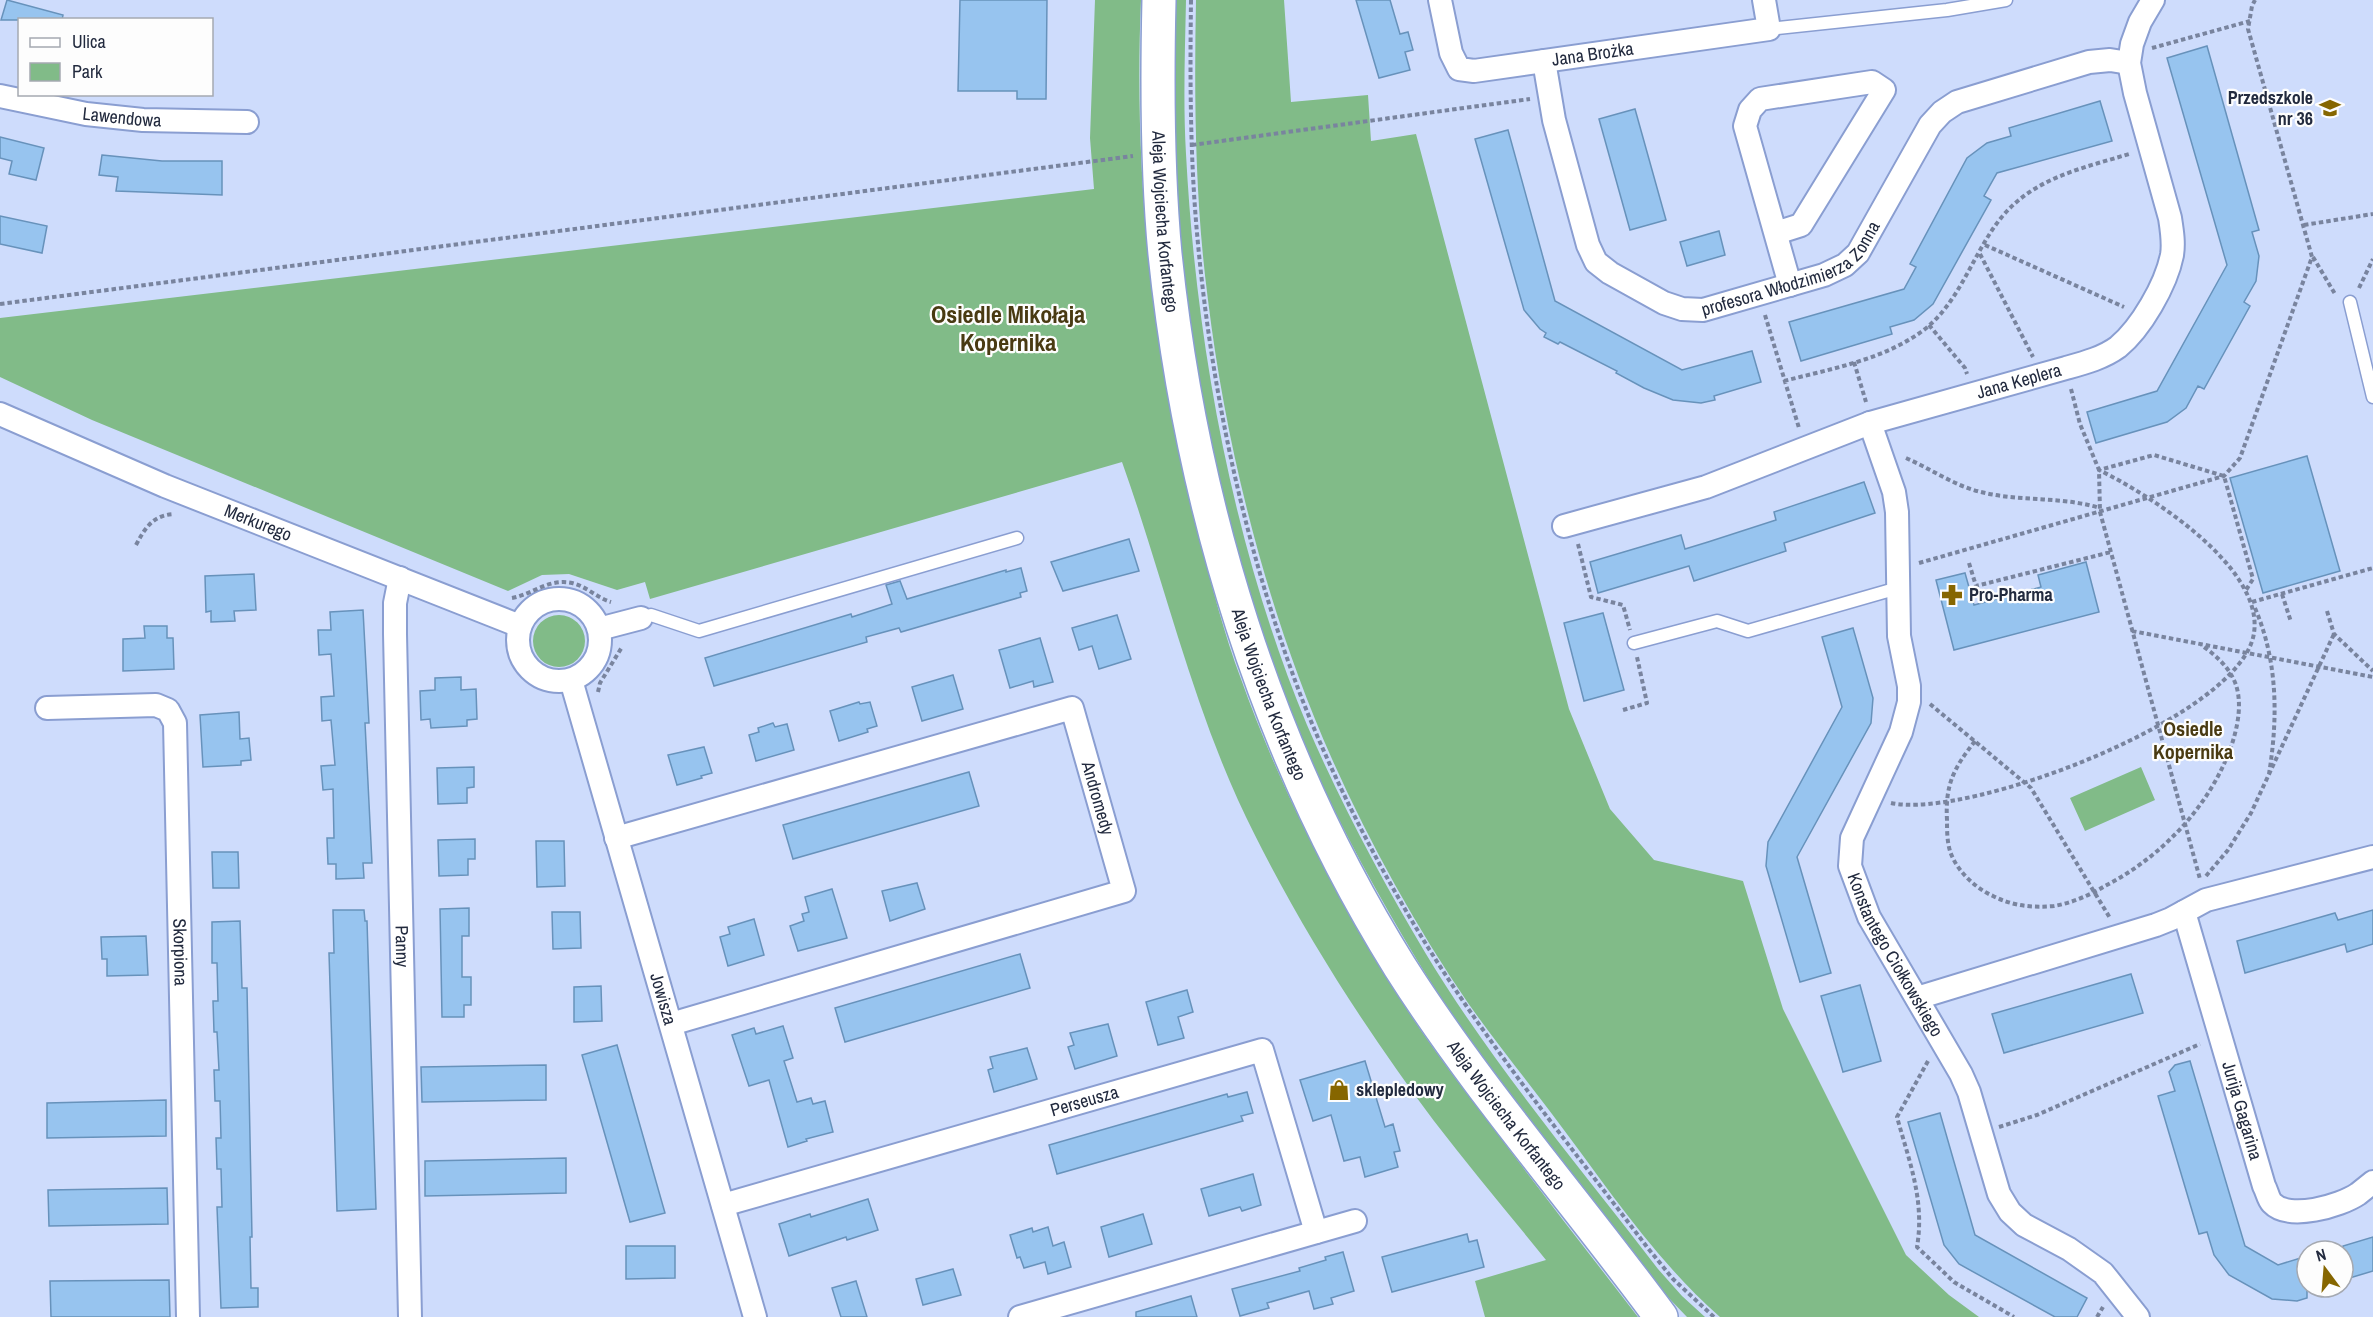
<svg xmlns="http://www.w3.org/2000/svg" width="2373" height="1317" font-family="'Archivo Narrow',sans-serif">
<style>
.green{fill:#81bb88}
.building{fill:#97c4ef;stroke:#6792bb;stroke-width:1.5}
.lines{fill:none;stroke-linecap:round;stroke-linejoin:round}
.service-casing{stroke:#8a9ed1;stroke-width:15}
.minor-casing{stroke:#8a9ed1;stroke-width:26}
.secondary-casing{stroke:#8a9ed1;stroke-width:36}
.path{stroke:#79849e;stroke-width:4;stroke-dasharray:4.5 3;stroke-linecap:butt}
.service{stroke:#fff;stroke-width:12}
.minor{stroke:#fff;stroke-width:22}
.secondary{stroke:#fff;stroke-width:33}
.labels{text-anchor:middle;stroke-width:4.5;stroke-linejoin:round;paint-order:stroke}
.street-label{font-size:18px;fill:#222a3e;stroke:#fdfdfd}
.poi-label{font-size:18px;font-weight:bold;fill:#222a3e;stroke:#fdfdfd;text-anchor:start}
.neighbourhood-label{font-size:20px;font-weight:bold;fill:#493a12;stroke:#fdfdfd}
.district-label{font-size:24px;font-weight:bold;fill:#493a12;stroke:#fdfdfd}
</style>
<rect width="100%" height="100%" fill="#cedcfc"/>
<!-- green -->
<path class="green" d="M 1095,0 L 1141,0 C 1133,182 1154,363 1200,540 C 1212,586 1224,634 1241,679 C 1281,791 1336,897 1399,997 C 1426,1040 1457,1081 1488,1121 C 1537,1187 1588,1252 1638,1317 L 1485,1317 L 1475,1281 L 1546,1260 C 1509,1214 1470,1168 1434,1121 C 1360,1022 1290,912 1238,800 C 1189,692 1162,574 1122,462 L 650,599 L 645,582 L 617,590 L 569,574 L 542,575 L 508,591 L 92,420 L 0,377 L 0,318 L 1094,189 L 1090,138 Z
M 1176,0 L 1186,0 C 1185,51 1183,103 1186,154 C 1196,344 1233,548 1307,725 C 1341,804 1382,880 1426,954 C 1493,1065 1579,1166 1658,1269 L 1682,1296 L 1705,1317 L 1687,1317 L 1663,1292 C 1623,1242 1584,1191 1545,1140 C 1501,1081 1455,1023 1417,960 C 1372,885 1329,807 1297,726 C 1225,546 1182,343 1175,150 C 1174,100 1175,50 1176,0 Z
M 1196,0 L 1284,0 L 1291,102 L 1368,95 L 1371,141 L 1416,134 L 1569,709 L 1610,809 L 1654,860 L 1743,881 L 1783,1009 L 1906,1255 L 1949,1295 L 1979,1317 L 1720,1317 C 1654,1259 1605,1184 1552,1114 C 1524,1077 1495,1041 1468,1003 C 1416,927 1370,844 1332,759 C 1269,617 1227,455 1208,300 C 1195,201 1194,100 1196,0 Z
M533 641a26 26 0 1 1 52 0a26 26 0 1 1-52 0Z
M 2141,767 L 2155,800 L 2085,831 L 2070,798 Z"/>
<!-- building -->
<path class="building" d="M 7,0 L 63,15 L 62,20 L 1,20 Z
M 960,0 L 1047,0 L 1046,99 L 1017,99 L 1017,91 L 958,91 Z
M 1356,0 L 1390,0 L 1400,34 L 1408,32 L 1413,50 L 1405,52 L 1410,70 L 1379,78 Z
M 2207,46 L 2259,230 L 2252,232 L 2259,256 L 2256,281 L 2244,302 L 2250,306 L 2204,389 L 2198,386 L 2186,408 L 2167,422 L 2096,443 L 2087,412 L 2157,391 L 2227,265 L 2167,58 Z
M 2100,101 L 2112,141 L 1997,173 L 1984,196 L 1991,200 L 1933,304 L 1914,320 L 1890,327 L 1892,334 L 1801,361 L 1789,322 L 1904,289 L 1916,267 L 1910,264 L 1967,158 L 1987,143 L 2011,136 L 2009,128 Z
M 1635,109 L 1666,220 L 1630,230 L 1599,119 Z
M 1508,130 L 1555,301 L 1682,370 L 1752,351 L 1761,382 L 1714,396 L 1715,400 L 1701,403 L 1673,400 L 1644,388 L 1616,373 L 1617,371 L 1560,342 L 1558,344 L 1544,337 L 1546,333 L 1540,329 L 1524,310 L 1475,139 Z
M 0,137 L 44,148 L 36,180 L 9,174 L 12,161 L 0,158 Z
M 102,155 L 162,161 L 222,161 L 222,195 L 116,191 L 118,177 L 99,175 Z
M 0,216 L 47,226 L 42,253 L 0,244 Z
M 1719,231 L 1725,255 L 1687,266 L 1680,242 Z
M 2307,456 L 2340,571 L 2263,593 L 2230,478 Z
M 1864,482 L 1875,513 L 1784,543 L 1786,551 L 1694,581 L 1689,566 L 1598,593 L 1590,562 L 1681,535 L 1685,549 L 1708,542 L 1776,520 L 1774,512 Z
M 1129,539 L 1139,571 L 1063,591 L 1051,562 Z
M 2086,562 L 2099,612 L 1954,650 L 1936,580 L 1965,573 L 1974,605 L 2041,587 L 2038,575 Z
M 1021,568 L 1027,591 L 1020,593 L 1021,597 L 901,632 L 899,628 L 866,637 L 867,642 L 714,686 L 705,658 L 851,614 L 852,617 L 892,604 L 886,585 L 900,581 L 907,599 L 1006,570 L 1006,572 Z
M 254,574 L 256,610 L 234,611 L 235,621 L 211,622 L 211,611 L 206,612 L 205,576 Z
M 363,610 L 369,723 L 365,723 L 372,863 L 363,863 L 364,878 L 336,879 L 336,864 L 328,864 L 327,838 L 334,838 L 333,789 L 323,790 L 321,766 L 335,765 L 331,720 L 322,721 L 321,697 L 334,696 L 331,654 L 319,655 L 318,630 L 331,630 L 330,612 Z
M 1603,613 L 1624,690 L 1584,701 L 1564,623 Z
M 1117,615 L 1131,659 L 1099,669 L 1092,646 L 1079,650 L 1072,628 Z
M 144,626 L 167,626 L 167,638 L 173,638 L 174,669 L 123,671 L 123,639 L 145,638 Z
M 1853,628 L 1873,698 L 1871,723 L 1797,857 L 1831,973 L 1800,982 L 1766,866 L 1768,842 L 1842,707 L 1822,637 Z
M 1040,638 L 1053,682 L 1034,687 L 1033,681 L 1010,688 L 999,650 Z
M 953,675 L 963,709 L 922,721 L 912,687 Z
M 461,677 L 461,690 L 476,689 L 477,719 L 467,720 L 467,726 L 431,728 L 430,719 L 421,720 L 420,691 L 435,690 L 435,678 Z
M 859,702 L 860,704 L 870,702 L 877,726 L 867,729 L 868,732 L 839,741 L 830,711 Z
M 239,712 L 240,739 L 249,738 L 251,760 L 241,761 L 241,765 L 203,767 L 200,715 Z
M 773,723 L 775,727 L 787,724 L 794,750 L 756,761 L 749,735 L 759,732 L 758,728 Z
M 704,747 L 712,773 L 701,776 L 702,778 L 677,785 L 668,755 Z
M 474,767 L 474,787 L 467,788 L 467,803 L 438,804 L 437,768 Z
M 969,772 L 979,806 L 793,859 L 783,825 Z
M 475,839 L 475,859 L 468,859 L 468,875 L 439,876 L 438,840 Z
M 536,841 L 564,841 L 565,886 L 537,887 Z
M 212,852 L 238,852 L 239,888 L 213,888 Z
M 917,883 L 925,909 L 890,921 L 882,891 Z
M 832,889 L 847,938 L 798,951 L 790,926 L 804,921 L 802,914 L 809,912 L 805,897 Z
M 469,908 L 469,936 L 462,936 L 462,977 L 471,977 L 471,1005 L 464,1005 L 464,1017 L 442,1017 L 440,909 Z
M 333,910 L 364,910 L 365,921 L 367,921 L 376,1209 L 337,1211 L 329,953 L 334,953 Z
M 2373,910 L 2373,944 L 2347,952 L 2345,944 L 2245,973 L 2237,941 L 2335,913 L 2338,920 Z
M 552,912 L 580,912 L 581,948 L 553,949 Z
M 754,919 L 764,955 L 728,966 L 720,937 L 730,934 L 728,927 Z
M 240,921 L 242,988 L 247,988 L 252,1237 L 250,1237 L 251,1288 L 258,1288 L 258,1307 L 221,1308 L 217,1207 L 222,1207 L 221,1169 L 217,1169 L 216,1138 L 221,1138 L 220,1101 L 215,1101 L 214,1070 L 219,1070 L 217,1032 L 214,1032 L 213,1001 L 218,1001 L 217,963 L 212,963 L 212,922 Z
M 146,936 L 148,975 L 107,976 L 107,959 L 102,959 L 101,937 Z
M 1020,954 L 1030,988 L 845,1042 L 835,1008 Z
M 2131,974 L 2143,1013 L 2004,1053 L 1992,1014 Z
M 1860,985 L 1881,1061 L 1843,1072 L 1821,996 Z
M 601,986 L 602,1021 L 574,1022 L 574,987 Z
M 1187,990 L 1193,1012 L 1178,1017 L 1184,1038 L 1158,1045 L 1146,1002 Z
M 1108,1024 L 1117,1056 L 1075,1069 L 1068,1047 L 1074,1045 L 1070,1033 Z
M 783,1026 L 793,1058 L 784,1061 L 797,1102 L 811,1098 L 813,1104 L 825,1101 L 833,1132 L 806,1139 L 807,1141 L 788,1147 L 769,1080 L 749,1086 L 732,1035 L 754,1028 L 756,1034 Z
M 617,1045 L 665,1213 L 630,1222 L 582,1055 Z
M 1027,1048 L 1037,1079 L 994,1092 L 988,1070 L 993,1068 L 990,1057 Z
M 1365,1061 L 1385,1127 L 1393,1124 L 1400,1151 L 1394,1152 L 1398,1167 L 1365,1177 L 1360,1157 L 1344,1161 L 1331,1115 L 1313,1121 L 1300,1080 Z
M 2190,1061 L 2245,1246 L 2278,1265 L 2307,1256 L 2307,1298 L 2297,1301 L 2272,1299 L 2229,1275 L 2214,1255 L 2207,1232 L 2199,1234 L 2158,1096 L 2175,1091 L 2169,1072 L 2175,1065 Z
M 546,1065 L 546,1100 L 422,1102 L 421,1067 Z
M 1247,1092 L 1253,1113 L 1241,1116 L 1243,1121 L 1057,1174 L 1049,1145 L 1227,1094 L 1228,1097 Z
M 166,1100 L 166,1136 L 47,1138 L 47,1103 Z
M 1940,1113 L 1975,1235 L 2087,1298 L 2077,1317 L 2055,1317 L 1959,1264 L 1944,1245 L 1908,1122 Z
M 566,1158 L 566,1193 L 425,1196 L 425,1161 Z
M 1253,1174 L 1261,1205 L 1242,1211 L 1240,1207 L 1209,1216 L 1201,1189 Z
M 167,1188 L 168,1224 L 49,1226 L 48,1190 Z
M 868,1199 L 878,1230 L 847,1240 L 846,1237 L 789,1256 L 779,1224 L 810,1214 L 811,1217 Z
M 1143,1214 L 1152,1244 L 1109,1257 L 1101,1227 Z
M 1048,1227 L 1053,1246 L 1064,1242 L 1071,1267 L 1048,1274 L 1045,1262 L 1024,1268 L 1020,1257 L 1017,1258 L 1010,1235 L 1032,1228 L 1033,1232 Z
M 1467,1234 L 1469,1242 L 1477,1240 L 1484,1267 L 1392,1292 L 1382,1257 Z
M 2373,1237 L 2373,1271 L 2343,1280 L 2343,1246 Z
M 626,1246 L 675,1246 L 675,1278 L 626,1279 Z
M 1343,1252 L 1354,1291 L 1331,1298 L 1333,1304 L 1314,1309 L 1309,1291 L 1267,1303 L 1269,1308 L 1240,1316 L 1232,1289 L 1300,1271 L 1299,1268 L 1326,1260 L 1325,1257 Z
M 953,1269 L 961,1295 L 923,1305 L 916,1279 Z
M 169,1280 L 170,1317 L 51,1317 L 50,1281 Z
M 856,1281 L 867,1317 L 841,1317 L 832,1288 Z
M 1191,1296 L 1197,1317 L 1136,1317 L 1136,1312 Z"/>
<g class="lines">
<defs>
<path id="service" d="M 1769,29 L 1947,10 L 2006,0
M 2350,302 L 2373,397
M 641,618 L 651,615 L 699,631 L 1017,538
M 1634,643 L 1717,621 L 1748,631 L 1898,588"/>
<g id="minor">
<path id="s1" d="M 1440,0 L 1451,53 L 1459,69 L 1474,71 L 1769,29 L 1764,0"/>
<path id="s2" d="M 1544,61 L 1554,120 L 1588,245 L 1596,262 L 1610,273 L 1664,303 L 1682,309 L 1703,310 L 1824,275 L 1845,265 L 1858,253 L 1930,125 L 1942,112 L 1957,102 L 2089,62 L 2110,60 L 2129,63"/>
<path id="s3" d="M 0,96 L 86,114 L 143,120 L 247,122"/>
<path d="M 1776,233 L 1801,225 L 1884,90 L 1872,82 L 1760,99 L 1750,110 L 1745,126 L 1790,285"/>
<path id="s4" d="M 0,414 L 165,486 L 520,626"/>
<path id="s5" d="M 1870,423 L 1894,492 L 1897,512 L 1899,636 L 1909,686 L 1909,702 L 1901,732 L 1852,838 L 1850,866 L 1869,917 L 1961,1074 L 1969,1092 L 1999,1194 L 2010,1212 L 2024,1225 L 2069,1249 L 2103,1273 L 2138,1317"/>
<path id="s6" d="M 1564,526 L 1706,487 L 1870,423 L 2066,368 C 2084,363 2103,358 2118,347 C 2141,328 2166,285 2172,255 C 2174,243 2172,231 2170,218 L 2135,93 L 2129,63 L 2132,44 L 2140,22 L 2153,0"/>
<path id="s7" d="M 400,578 L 395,603 L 395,634 L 410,1317"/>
<circle cx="559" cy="640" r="41"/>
<path d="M 599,629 L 641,618"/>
<path id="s8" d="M 571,680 L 755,1317"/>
<path id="s9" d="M 47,708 L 156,705 L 168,710 L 175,723 L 188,1317"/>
<path id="s10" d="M 616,838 L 1072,708 L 1124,891 L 671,1024"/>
<path id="s11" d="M 2184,912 L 2264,1186 C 2267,1191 2268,1199 2272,1203 C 2289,1221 2340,1206 2358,1194 C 2363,1190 2368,1186 2373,1182"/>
<path d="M 1917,998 L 2156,925 L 2171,919 L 2206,900 L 2373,857"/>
<path id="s12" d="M 723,1205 L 1262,1050 L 1316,1232"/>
<path d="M 1020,1317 L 1355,1221"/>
</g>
<g id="secondary">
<path id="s13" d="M 1159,0 C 1157,85 1157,170 1165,254 C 1191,505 1266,752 1400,967 C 1478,1090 1575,1200 1661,1317"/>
</g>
</defs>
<!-- service casing -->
<use href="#service" class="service-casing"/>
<!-- minor casing -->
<use href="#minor" class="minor-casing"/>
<!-- secondary casing -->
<use href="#secondary" class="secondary-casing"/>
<!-- path -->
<path class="path" d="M 1191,0 C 1190,77 1190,155 1197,233 C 1211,391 1245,550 1302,699 C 1336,785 1380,870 1429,949 C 1494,1053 1573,1149 1647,1247 L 1673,1279 L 1714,1317
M 2152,48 L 2250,21
M 1192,145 L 1530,99
M 2304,225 L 2373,214
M 1985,245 L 2124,307
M 1980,254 L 2033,357
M 2313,257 L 2335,294
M 2359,288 L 2373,259
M 0,304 L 1133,156
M 1765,315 L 1799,428
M 1929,325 L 1965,368 L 1967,374
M 1854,362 L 1866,402
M 1784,381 C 1830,369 1882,360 1921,332 C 1960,304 1972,254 2001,218 C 2033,178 2083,168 2129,154
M 2071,389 L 2080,424 L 2099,470 L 2100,512 L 2200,879
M 1906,458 C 1931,469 1955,486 1981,492 C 2020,502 2061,496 2100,508
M 1578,544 L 1591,597 L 1623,605 L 1630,630
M 136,545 C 145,528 153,515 174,514
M 1919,563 L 2224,476 L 2240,458 L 2312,257 L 2248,29 L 2252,6 L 2255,0
M 1969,563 L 1976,586 L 2111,552
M 2282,594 L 2291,622
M 512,598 C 533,594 549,578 572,583 C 586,586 597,598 611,602
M 2252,602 L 2373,568
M 2255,608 C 2278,662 2278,718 2269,774
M 2327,611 L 2334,634 L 2373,671
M 2132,631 L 2373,677
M 598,692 L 600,683 L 622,647
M 1930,704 L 2031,788 L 2110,918
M 1623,710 L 1647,703 L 1637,657
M 1975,741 C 1954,768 1945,784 1947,820 C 1947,830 1947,841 1950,851 C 1956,870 1975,888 1993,896 C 2013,906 2032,908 2054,906 C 2072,903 2090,895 2105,886 C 2163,856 2211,805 2232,744 C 2238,725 2242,704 2236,685 C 2230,668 2216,655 2201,645
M 1891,803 C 1967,820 2242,717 2254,633 C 2264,567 2150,495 2099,470 L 2154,455 L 2224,476 L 2253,579 L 2246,590
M 2206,876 L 2228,850 L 2251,813 L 2334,634
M 1928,1061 L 1897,1117 C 1909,1161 1925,1200 1917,1247 L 1954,1282 L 2014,1317
M 1999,1127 L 2037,1115 L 2200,1044
M 2097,1317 L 2103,1307"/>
<!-- service -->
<use href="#service" class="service"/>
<!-- minor -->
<use href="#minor" class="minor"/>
<!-- secondary -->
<use href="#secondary" class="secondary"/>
</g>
<!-- icons -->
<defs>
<symbol id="school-bare" viewBox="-9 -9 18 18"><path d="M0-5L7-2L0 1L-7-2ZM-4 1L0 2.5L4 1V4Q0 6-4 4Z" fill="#866600" stroke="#fdfdfd" stroke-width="2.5" paint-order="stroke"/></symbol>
<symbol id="pharmacy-bare" viewBox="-9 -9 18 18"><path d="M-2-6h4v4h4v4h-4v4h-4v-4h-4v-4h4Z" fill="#866600" stroke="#fdfdfd" stroke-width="2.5" paint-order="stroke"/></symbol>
<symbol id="shop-bare" viewBox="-9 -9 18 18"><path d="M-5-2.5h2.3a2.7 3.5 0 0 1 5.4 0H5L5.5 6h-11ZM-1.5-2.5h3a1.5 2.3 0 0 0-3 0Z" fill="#866600" stroke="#fdfdfd" stroke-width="2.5" paint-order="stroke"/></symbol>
</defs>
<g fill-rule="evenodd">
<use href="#school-bare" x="2315" y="93" width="30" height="30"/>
<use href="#pharmacy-bare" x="1937" y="580" width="30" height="30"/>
<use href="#shop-bare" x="1324" y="1075" width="30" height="30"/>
</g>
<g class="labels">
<!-- street labels -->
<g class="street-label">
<text dy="6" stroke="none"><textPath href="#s1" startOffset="207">Jana Brożka</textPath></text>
<text dy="6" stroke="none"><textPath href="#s3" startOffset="124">Lawendowa</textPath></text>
<text dy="6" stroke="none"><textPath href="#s13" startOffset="222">Aleja Wojciecha Korfantego</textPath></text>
<text dy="6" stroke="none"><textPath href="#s2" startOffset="428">profesora Włodzimierza Zonna</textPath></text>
<text dy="6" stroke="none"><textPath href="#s6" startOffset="478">Jana Keplera</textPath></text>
<text dy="6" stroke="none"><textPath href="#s4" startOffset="280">Merkurego</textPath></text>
<text dy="6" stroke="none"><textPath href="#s13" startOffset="708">Aleja Wojciecha Korfantego</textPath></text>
<text dy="6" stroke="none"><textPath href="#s10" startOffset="568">Andromedy</textPath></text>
<text dy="6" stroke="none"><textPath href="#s7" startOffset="369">Panny</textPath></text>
<text dy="6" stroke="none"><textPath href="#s9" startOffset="366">Skorpiona</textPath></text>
<text dy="6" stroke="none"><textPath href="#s5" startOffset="560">Konstantego Ciołkowskiego</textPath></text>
<text dy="6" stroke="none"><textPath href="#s8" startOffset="332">Jowisza</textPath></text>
<text dy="6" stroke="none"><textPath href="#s12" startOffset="376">Perseusza</textPath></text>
<text dy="6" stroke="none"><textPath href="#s11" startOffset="207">Jurija Gagarina</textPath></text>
<text dy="6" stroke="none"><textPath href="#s13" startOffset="1194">Aleja Wojciecha Korfantego</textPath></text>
</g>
<!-- poi labels -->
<g class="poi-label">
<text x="2313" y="104" text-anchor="end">Przedszkole<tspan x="2313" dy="21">nr 36</tspan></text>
<text x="1969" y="601">Pro-Pharma</text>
<text x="1356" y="1096">sklepledowy</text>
</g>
<!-- neighbourhood labels -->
<g class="neighbourhood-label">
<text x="2193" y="736">Osiedle<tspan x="2193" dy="23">Kopernika</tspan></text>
</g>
<!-- district labels -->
<g class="district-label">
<text x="1008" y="323">Osiedle Mikołaja<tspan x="1008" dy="28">Kopernika</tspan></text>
</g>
</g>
<!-- legend -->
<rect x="18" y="18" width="195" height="78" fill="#fdfdfd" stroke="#a5a9b1" stroke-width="1.5"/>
<rect x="30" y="38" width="30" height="9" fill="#ffffff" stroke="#a5a9b1" stroke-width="1.5"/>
<text x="72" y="48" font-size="18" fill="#222a3e">Ulica</text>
<rect x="30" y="63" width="30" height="18" fill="#81bb88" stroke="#a5a9b1" stroke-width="1.5"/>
<text x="72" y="78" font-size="18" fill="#222a3e">Park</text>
<!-- north arrow -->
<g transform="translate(2325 1269) rotate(344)"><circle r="28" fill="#fdfdfd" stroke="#a5a9b1" stroke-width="1.5"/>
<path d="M0-4.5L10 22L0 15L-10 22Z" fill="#866600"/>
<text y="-9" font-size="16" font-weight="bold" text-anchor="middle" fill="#222a3e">N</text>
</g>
</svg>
